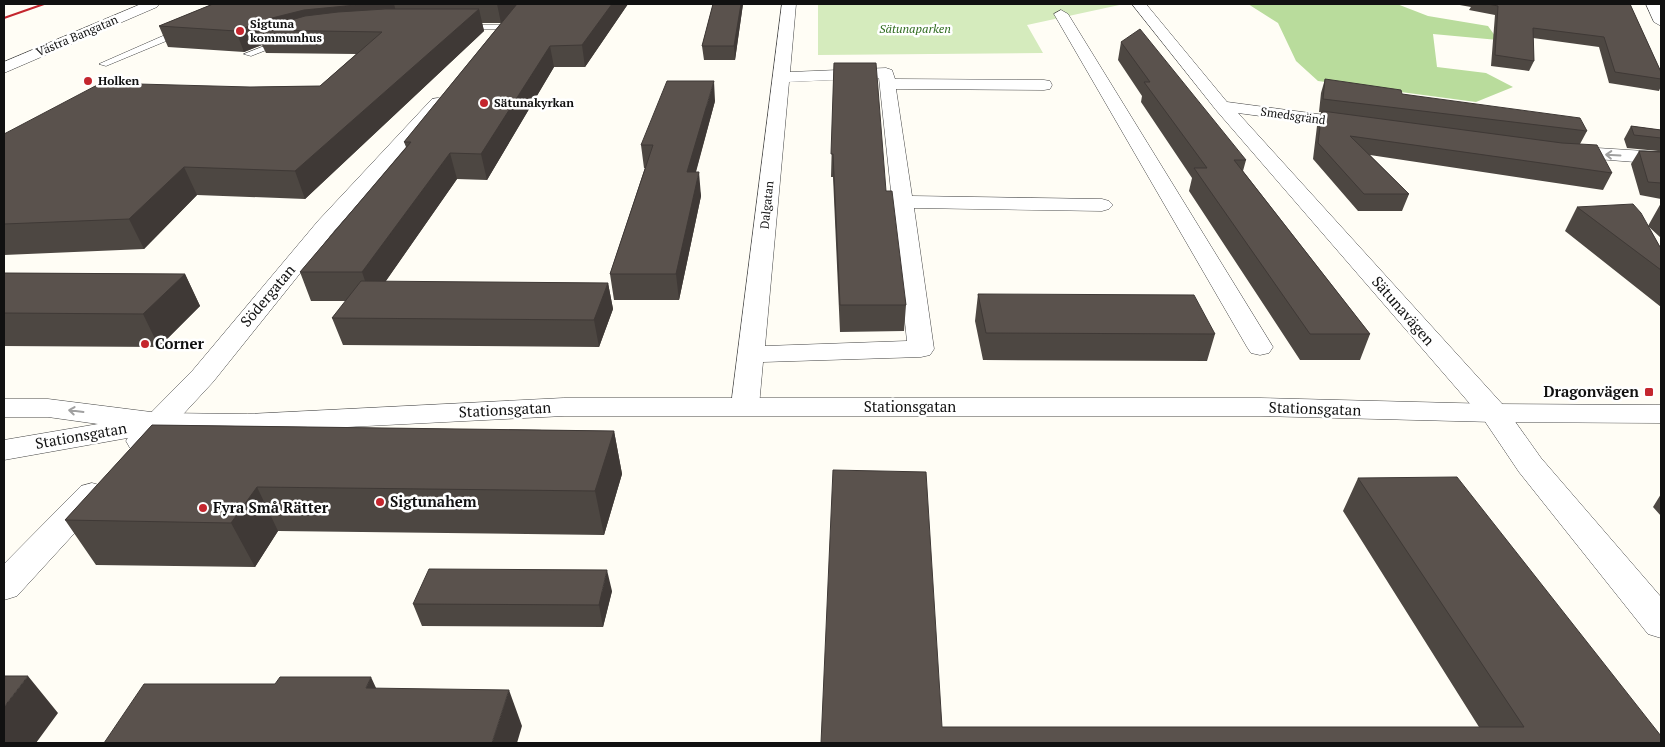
<svg xmlns="http://www.w3.org/2000/svg" width="1665" height="747" font-family="'PT Serif',serif">
<style>
.green{fill:#d5ebbd}
.forest{fill:#b9dc9c}
.lines{fill:none;stroke-linecap:round;stroke-linejoin:round}
.service-casing{stroke:#444;stroke-width:1}
.minor-casing{stroke:#444;stroke-width:1}
.tertiary-casing{stroke:#444;stroke-width:1}
.service{fill:#fff;fill-rule:evenodd}
.minor{fill:#fff;fill-rule:evenodd}
.tertiary{fill:#fff;fill-rule:evenodd}
.rail{stroke:#c4262e;stroke-width:2}
.wall{fill:#4d4742}
.shaded-wall{fill:#3f3936}
.building{fill:#5a524d;stroke:#3f3936}
.oneway{stroke:#a0a0a0}
.poi-dot{fill:#c4262e;stroke:#fff;stroke-width:2}
.labels{text-anchor:middle;stroke-width:5;stroke-linejoin:round;paint-order:stroke}
.far-poi-label{font-size:12px;font-weight:bold;fill:#111;stroke:#fff;text-anchor:start}
.far-park-label{font-size:12px;font-style:italic;fill:#2f6b1f;stroke:#fff}
.far-street-label{font-size:12px;fill:#111;stroke:#fff}
.street-label{font-size:15px;fill:#111;stroke:#fff}
.poi-label{font-size:15px;font-weight:bold;fill:#111;stroke:#fff;text-anchor:start}
</style>
<rect width="100%" height="100%" fill="#fffdf5"/>
<!-- green -->
<path class="green" d="M 818,4 L 1124,4 L 1027,25 L 1043,53 L 818,55 Z"/>
<!-- forest -->
<path class="forest" d="M 1248,4 L 1397,4 L 1428,16 L 1488,26 L 1498,40 L 1433,34 L 1437,67 L 1486,73 L 1513,87 L 1476,102 L 1318,81 L 1296,61 L 1278,23 Z"/>
<g class="lines">
<defs>
<path id="service" d="M 178,25 L 185,27 L 171,39 L 106,66 L 99,64 L 165,35 Z
M 464,25 L 508,25 L 512,27 L 508,29 L 461,29 L 461,25 Z
M 280,40 L 287,42 L 251,56 L 244,54 Z"/>
<path id="minor" d="M 782,4 L 796,4 L 790,72 L 886,68 L 892,70 L 895,79 L 1044,80 L 1050,81 L 1052,85 L 1050,89 L 1044,90 L 896,89 L 912,196 L 1102,199 L 1109,201 L 1113,205 L 1109,209 L 1102,211 L 914,208 L 934,349 L 930,355 L 921,357 L 763,362 L 759,406 L 755,412 L 745,415 L 735,412 L 731,406 ZM 879,78 L 907,341 L 765,346 L 789,82 Z
M 1132,4 L 1146,4 L 1227,102 L 1363,120 L 1366,124 L 1363,128 L 1357,129 L 1238,113 L 1504,406 L 1541,458 L 1661,597 L 1661,638 L 1648,634 L 1519,472 L 1484,420 L 1216,110 Z
M 1646,4 L 1660,4 L 1661,26 L 1654,22 Z
M 1061,10 L 1068,14 L 1273,347 L 1269,353 L 1260,355 L 1251,353 L 1247,347 L 1054,14 Z
M 438,98 L 444,99 L 447,103 L 444,107 L 334,231 L 213,382 L 152,448 L 141,451 L 130,448 L 126,441 L 130,434 L 193,370 L 318,221 L 432,99 Z
M 1565,146 L 1661,152 L 1661,164 L 1558,156 L 1555,152 L 1558,148 Z
M 92,483 L 103,486 L 108,494 L 103,502 L 17,596 L 4,600 L 4,564 L 81,486 Z"/>
<path id="tertiary" d="M 141,4 L 159,4 L 157,7 L 4,73 L 4,62 Z
M 564,398 L 1260,398 L 1494,404 L 1661,405 L 1661,423 L 1494,422 L 1260,416 L 564,416 L 247,432 L 146,430 L 143,434 L 133,437 L 4,460 L 4,440 L 98,424 L 48,417 L 4,417 L 4,399 L 48,399 L 159,413 L 247,414 Z"/>
</defs>
<!-- service casing -->
<use href="#service" class="service-casing"/>
<!-- minor casing -->
<use href="#minor" class="minor-casing"/>
<!-- tertiary casing -->
<use href="#tertiary" class="tertiary-casing"/>
<!-- service -->
<use href="#service" class="service"/>
<!-- minor -->
<use href="#minor" class="minor"/>
<!-- tertiary -->
<use href="#tertiary" class="tertiary"/>
<!-- rail -->
<path class="rail" d="M 4,18 L 44,4"/>
</g>
<!-- wall -->
<path class="wall" d="M 213,4 L 628,4 L 585,67 L 554,67 L 487,180 L 457,179 L 385,282 L 608,283 L 613,309 L 599,347 L 343,345 L 332,318 L 346,301 L 311,301 L 300,272 L 406,147 L 404,142 L 501,23 L 482,23 L 484,31 L 305,199 L 197,195 L 144,249 L 4,255 L 4,134 L 250,87 L 320,86 L 356,54 L 266,53 L 262,45 L 244,52 L 168,47 L 159,26 Z
M 713,4 L 743,4 L 735,60 L 704,60 L 702,46 Z
M 1454,4 L 1630,4 L 1661,72 L 1661,86 L 1659,91 L 1609,83 L 1599,47 L 1533,38 L 1534,61 L 1529,71 L 1491,66 L 1495,15 L 1469,10 L 1471,7 Z
M 1121,42 L 1246,160 L 1243,171 L 1370,334 L 1360,360 L 1300,360 L 1189,191 L 1192,178 L 1141,102 L 1142,96 L 1118,60 Z
M 834,63 L 886,191 L 906,305 L 904,331 L 840,332 L 833,177 L 831,177 Z
M 1325,79 L 1587,131 L 1580,144 L 1612,173 L 1603,190 L 1370,155 L 1409,194 L 1402,211 L 1358,211 L 1313,159 L 1317,126 L 1321,112 L 1319,112 L 1321,93 Z
M 715,101 L 696,172 L 701,196 L 679,300 L 614,300 L 610,274 L 645,168 L 644,168 L 641,145 Z
M 1631,126 L 1661,130 L 1661,199 L 1640,195 L 1631,164 L 1639,151 L 1658,151 L 1627,148 L 1624,139 Z
M 1661,203 L 1661,238 L 1648,226 L 1660,247 L 1661,246 L 1661,307 L 1565,231 L 1577,207 L 1648,226 Z
M 4,273 L 185,274 L 200,306 L 159,347 L 4,346 Z
M 978,294 L 1215,334 L 1207,361 L 983,360 L 975,321 Z
M 152,425 L 614,431 L 622,474 L 604,535 L 278,531 L 255,567 L 96,565 L 65,520 Z
M 1358,478 L 1661,736 L 821,743 L 942,727 L 1479,727 L 1343,511 Z
M 1661,494 L 1661,516 L 1653,507 Z
M 612,591 L 603,627 L 422,626 L 413,604 Z"/>
<!-- shaded-wall -->
<path class="shaded-wall" d="M 366,4 L 394,4 L 396,12 L 257,30 L 262,45 L 244,52 L 236,31 L 268,19 L 304,10 Z
M 497,4 L 519,4 L 501,23 Z
M 612,4 L 628,4 L 585,67 L 582,45 Z
M 741,4 L 743,4 L 735,60 L 734,46 Z
M 479,9 L 484,31 L 305,199 L 295,171 Z
M 550,46 L 554,67 L 487,180 L 481,154 Z
M 714,81 L 715,101 L 689,196 L 687,172 Z
M 450,153 L 457,179 L 372,301 L 362,272 Z
M 184,167 L 197,195 L 144,249 L 129,219 Z
M 699,172 L 701,196 L 679,300 L 676,274 Z
M 185,274 L 200,306 L 159,347 L 143,314 Z
M 608,283 L 613,309 L 599,347 L 594,320 Z
M 614,431 L 622,474 L 604,535 L 595,491 Z
M 257,487 L 278,531 L 255,567 L 231,523 Z
M 607,570 L 612,591 L 603,627 L 599,605 Z
M 28,676 L 58,713 L 36,743 L 4,743 L 4,707 Z
M 371,677 L 388,714 L 366,688 Z
M 509,690 L 522,726 L 517,743 L 492,743 Z"/>
<!-- building -->
<path class="building" d="M 213,4 L 366,4 L 304,10 L 268,19 L 236,31 L 159,26 Z
M 517,4 L 612,4 L 582,45 L 550,46 L 481,154 L 450,153 L 362,272 L 300,272 L 411,142 L 404,142 Z
M 713,4 L 741,4 L 734,46 L 702,46 Z
M 1488,4 L 1630,4 L 1661,72 L 1661,79 L 1615,72 L 1604,37 L 1533,28 L 1534,61 L 1495,55 L 1498,6 Z
M 385,9 L 479,9 L 295,171 L 184,167 L 129,219 L 4,224 L 4,134 L 101,83 L 250,87 L 320,86 L 382,32 L 257,30 L 305,16 L 338,12 Z
M 1140,29 L 1246,160 L 1234,160 L 1370,334 L 1310,334 L 1194,168 L 1207,168 L 1144,82 L 1150,82 L 1121,42 Z
M 834,63 L 876,63 L 886,191 L 892,191 L 906,305 L 840,305 L 833,154 L 831,154 Z
M 1325,79 L 1401,90 L 1402,94 L 1580,118 L 1587,131 L 1323,99 Z
M 667,81 L 714,81 L 687,172 L 699,172 L 676,274 L 610,274 L 653,145 L 641,145 Z
M 1322,111 L 1562,143 L 1597,145 L 1612,173 L 1350,136 L 1409,194 L 1364,194 L 1318,143 Z
M 1631,126 L 1661,130 L 1661,138 L 1634,135 Z
M 1639,151 L 1661,152 L 1661,183 L 1648,182 Z
M 1633,204 L 1641,213 L 1660,247 L 1661,246 L 1661,270 L 1577,207 Z
M 4,273 L 185,274 L 143,314 L 4,313 Z
M 361,281 L 608,283 L 594,320 L 332,318 Z
M 978,294 L 1194,295 L 1215,334 L 986,333 Z
M 152,425 L 614,431 L 595,491 L 257,487 L 231,523 L 65,520 Z
M 833,470 L 926,472 L 942,727 L 1524,727 L 1358,478 L 1457,477 L 1661,736 L 1661,743 L 821,743 Z
M 429,569 L 607,570 L 599,605 L 413,604 Z
M 4,676 L 28,676 L 4,707 Z
M 280,677 L 371,677 L 366,688 L 509,690 L 492,743 L 104,743 L 144,684 L 275,684 Z"/>
<!-- one-way arrows -->
<defs><path id="oneway-shaft" d="M-6 0H5M1.5-3L5.5 0L1.5 3" fill="none" stroke-width="1.6" stroke-linecap="round" stroke-linejoin="round" transform="scale(1.25)"/></defs>
<g class="oneway">
<use href="#oneway-shaft" transform="translate(1613 155) rotate(-177)"/>
<use href="#oneway-shaft" transform="translate(76 411) rotate(-173)"/>
</g>
<!-- markers -->
<g class="poi-dot">
<circle cx="240" cy="31" r="5"/>
<circle cx="88" cy="81" r="5"/>
<circle cx="484" cy="103" r="5"/>
<circle cx="145" cy="344" r="5"/>
<rect x="1644" y="387" width="10" height="10" rx="2.5"/>
<circle cx="380" cy="502" r="5"/>
<circle cx="203" cy="508" r="5"/>
</g>
<g class="labels">
<!-- far-poi labels -->
<g class="far-poi-label">
<text x="250" y="28">Sigtuna<tspan x="250" dy="14">kommunhus</tspan></text>
<text x="98" y="85">Holken</text>
<text x="494" y="107">Sätunakyrkan</text>
</g>
<!-- far-park labels -->
<g class="far-park-label">
<text x="915" y="33">Sätunaparken</text>
</g>
<!-- far-street labels -->
<g class="far-street-label">
<text transform="translate(77 36) rotate(-23)" y="4">Västra Bangatan</text>
<text transform="translate(1293 116) rotate(8)" y="4">Smedsgränd</text>
<text transform="translate(767 205) rotate(-84)" y="4">Dalgatan</text>
</g>
<!-- street labels -->
<g class="street-label">
<text transform="translate(268 296) rotate(-50)" y="5">Södergatan</text>
<text transform="translate(1403 311) rotate(49)" y="5">Sätunavägen</text>
<text x="910" y="412">Stationsgatan</text>
<text transform="translate(1315 409) rotate(2)" y="5">Stationsgatan</text>
<text transform="translate(505 410) rotate(-3)" y="5">Stationsgatan</text>
<text transform="translate(81 436) rotate(-10)" y="5">Stationsgatan</text>
</g>
<!-- poi labels -->
<g class="poi-label">
<text x="155" y="349">Corner</text>
<text x="1639" y="397" text-anchor="end">Dragonvägen</text>
<text x="390" y="507">Sigtunahem</text>
<text x="213" y="513">Fyra Små Rätter</text>
</g>
</g>
<!-- border -->
<rect width="1665" height="747" fill="none" stroke="#111111" stroke-width="10"/>
</svg>
